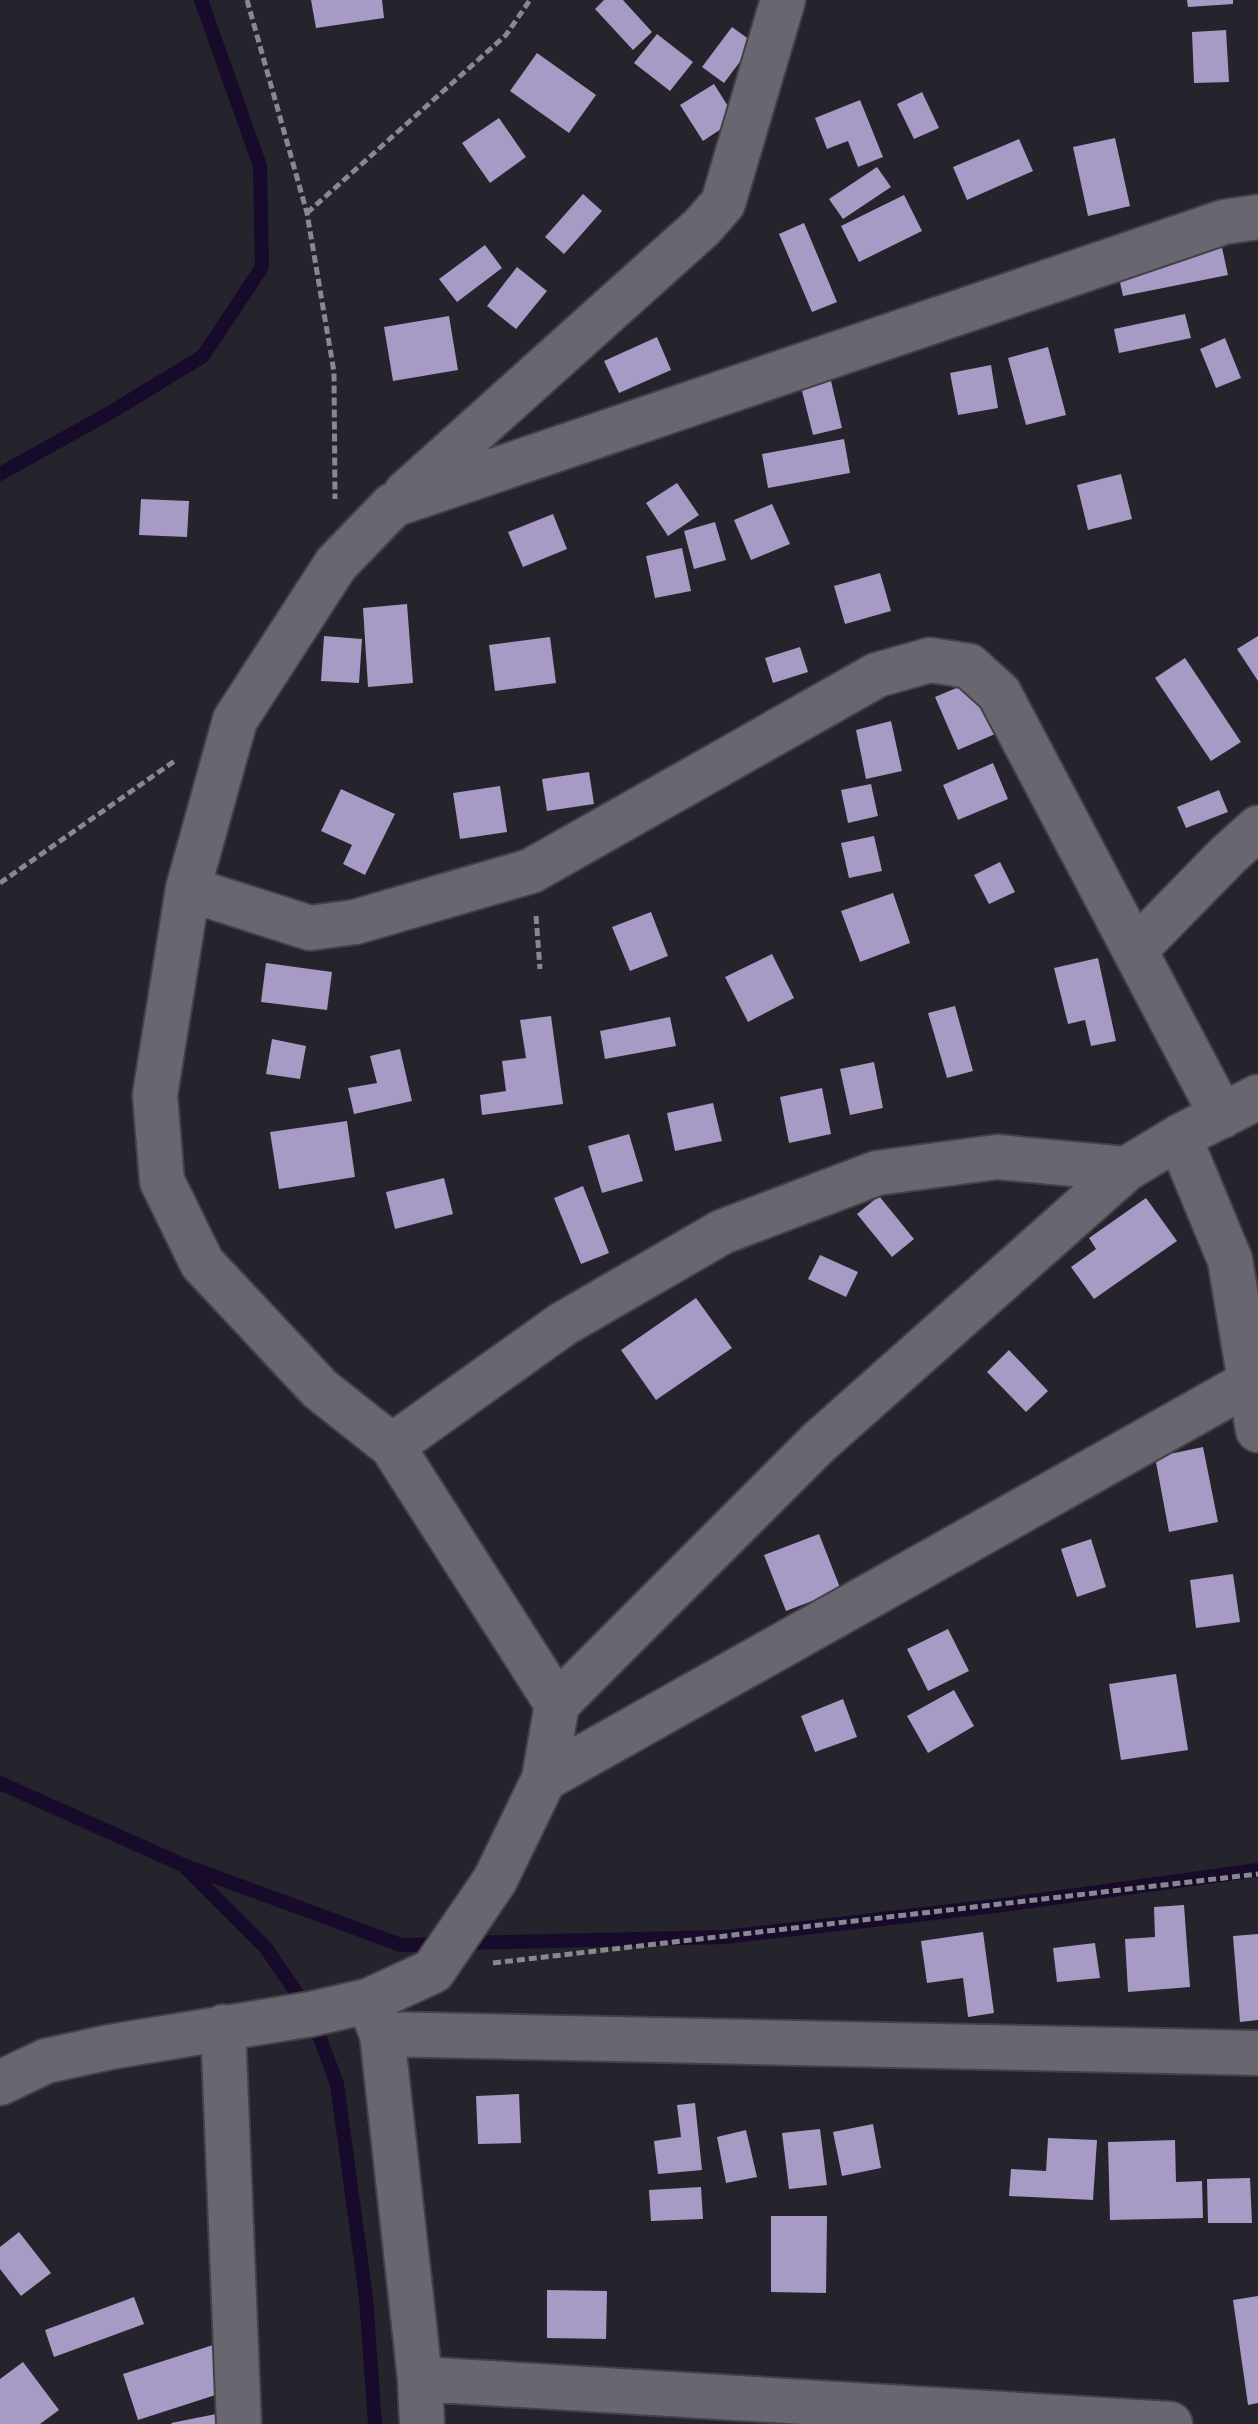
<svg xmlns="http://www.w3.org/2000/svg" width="1258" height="2424" font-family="Montserrat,sans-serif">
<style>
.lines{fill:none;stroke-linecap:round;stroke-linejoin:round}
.stream{stroke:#170a2a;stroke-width:14}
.building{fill:#a79ac5}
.minor-casing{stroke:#434147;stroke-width:48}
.path{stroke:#89888e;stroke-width:5;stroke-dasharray:8 4;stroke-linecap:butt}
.minor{stroke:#68666f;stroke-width:44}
</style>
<rect width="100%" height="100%" fill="#25232b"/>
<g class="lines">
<!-- stream -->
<path class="stream" d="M 0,474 L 113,411 L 203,356 L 262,267 L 260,166 L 201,0
M 0,1783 L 183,1865 L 266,1948 L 311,2014 L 337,2084 L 366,2298 L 375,2424
M 183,1865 L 401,1945 L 442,1944
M 463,1943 L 725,1937 L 1003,1905 L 1258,1870"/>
</g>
<!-- building -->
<path class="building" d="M 311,0 L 382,0 L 384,18 L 316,28 Z
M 604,0 L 623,0 L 652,32 L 633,50 L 595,9 Z
M 1187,0 L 1233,0 L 1233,4 L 1188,7 Z
M 732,27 L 754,43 L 724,83 L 702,67 Z
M 1226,30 L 1229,82 L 1194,83 L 1192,32 Z
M 657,34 L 693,62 L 670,91 L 634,63 Z
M 537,53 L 596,95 L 569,133 L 510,91 Z
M 714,84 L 736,119 L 703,141 L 680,105 Z
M 922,92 L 939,128 L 914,139 L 897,104 Z
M 860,100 L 883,157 L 858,167 L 848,141 L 827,149 L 815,118 Z
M 499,118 L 526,157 L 490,183 L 462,143 Z
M 1115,138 L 1130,206 L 1088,216 L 1073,147 Z
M 1019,139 L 1033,171 L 967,200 L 953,167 Z
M 877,167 L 891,187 L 843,219 L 829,199 Z
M 583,194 L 602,211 L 564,254 L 545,237 Z
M 904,195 L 922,231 L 859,262 L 841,226 Z
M 804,223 L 837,302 L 812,312 L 779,234 Z
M 1221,243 L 1228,275 L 1123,296 L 1116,264 Z
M 485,245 L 502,268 L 457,302 L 439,279 Z
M 517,267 L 547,291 L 516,329 L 487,306 Z
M 1185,314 L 1191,338 L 1119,353 L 1114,329 Z
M 449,316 L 458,370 L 393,381 L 384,327 Z
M 657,337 L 671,370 L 619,393 L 604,361 Z
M 1225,338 L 1241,378 L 1216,388 L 1200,349 Z
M 1048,347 L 1066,415 L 1026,425 L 1008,358 Z
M 991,365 L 998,408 L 958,415 L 950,373 Z
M 828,368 L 842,428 L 813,435 L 798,375 Z
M 844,439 L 850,473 L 768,488 L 762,454 Z
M 1121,474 L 1132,519 L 1088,530 L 1077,485 Z
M 677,483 L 699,515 L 668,536 L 646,503 Z
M 141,499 L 189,501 L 187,537 L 139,535 Z
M 772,504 L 790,544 L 751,560 L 734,520 Z
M 553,514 L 567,549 L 523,567 L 508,532 Z
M 715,522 L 726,560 L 694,569 L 684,531 Z
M 682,548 L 691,591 L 655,598 L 646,556 Z
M 880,573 L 891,611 L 845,624 L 834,586 Z
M 407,604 L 413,683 L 368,687 L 363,608 Z
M 324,636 L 362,639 L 359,683 L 321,681 Z
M 1258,636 L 1258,681 L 1237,649 Z
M 550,637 L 556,683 L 495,691 L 489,645 Z
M 800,647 L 808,672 L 773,683 L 765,658 Z
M 1185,658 L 1241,742 L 1211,761 L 1155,678 Z
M 973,681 L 995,734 L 958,750 L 935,697 Z
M 891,721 L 902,771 L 866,779 L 856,730 Z
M 993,763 L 1008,799 L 958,820 L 943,785 Z
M 589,772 L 594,804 L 547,811 L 542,779 Z
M 871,784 L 878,816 L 848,823 L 841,790 Z
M 500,786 L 507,832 L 460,839 L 453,793 Z
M 341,789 L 395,814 L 365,875 L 343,864 L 352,845 L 321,831 Z
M 1219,790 L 1228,812 L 1186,828 L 1177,807 Z
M 874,836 L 882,871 L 849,878 L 841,843 Z
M 1000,862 L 1015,892 L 989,904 L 974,875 Z
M 893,893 L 910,943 L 860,962 L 841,911 Z
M 651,912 L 668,956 L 630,971 L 612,927 Z
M 772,954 L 794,998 L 748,1022 L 725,977 Z
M 1098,958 L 1116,1041 L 1091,1046 L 1085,1020 L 1068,1024 L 1054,968 Z
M 266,963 L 332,972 L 327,1010 L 261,1002 Z
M 955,1006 L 973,1071 L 947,1078 L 928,1013 Z
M 551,1016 L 563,1104 L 482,1115 L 480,1095 L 506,1091 L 502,1061 L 526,1058 L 520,1020 Z
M 670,1017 L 676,1046 L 605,1059 L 600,1031 Z
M 272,1039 L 306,1046 L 300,1079 L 266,1074 Z
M 400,1049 L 412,1101 L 354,1114 L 348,1088 L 377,1083 L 370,1056 Z
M 874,1062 L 883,1108 L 850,1115 L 840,1069 Z
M 822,1088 L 831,1134 L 789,1143 L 780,1097 Z
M 713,1103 L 722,1141 L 675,1151 L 667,1113 Z
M 347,1121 L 355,1177 L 279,1189 L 270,1132 Z
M 629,1134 L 643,1181 L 602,1193 L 588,1146 Z
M 444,1178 L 453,1214 L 395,1229 L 386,1192 Z
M 583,1186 L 609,1253 L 581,1264 L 554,1198 Z
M 879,1196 L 914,1239 L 892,1257 L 857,1214 Z
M 1146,1198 L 1177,1241 L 1094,1299 L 1071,1267 L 1096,1249 L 1089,1238 Z
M 820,1255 L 858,1272 L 846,1297 L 808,1279 Z
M 696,1298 L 732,1348 L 656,1400 L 621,1350 Z
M 1009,1350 L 1048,1391 L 1026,1412 L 987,1372 Z
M 1203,1447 L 1218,1522 L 1169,1532 L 1155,1457 Z
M 819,1534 L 841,1590 L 786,1611 L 764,1555 Z
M 1091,1539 L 1106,1587 L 1077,1597 L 1061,1549 Z
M 1233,1574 L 1240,1622 L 1196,1628 L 1190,1580 Z
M 948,1629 L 969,1671 L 928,1691 L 907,1649 Z
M 1176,1674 L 1188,1750 L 1121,1760 L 1109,1684 Z
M 954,1690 L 974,1726 L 928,1753 L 907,1716 Z
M 843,1699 L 857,1737 L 815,1752 L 801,1716 Z
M 1184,1905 L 1190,1987 L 1128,1992 L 1125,1939 L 1155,1937 L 1154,1907 Z
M 983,1932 L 994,2013 L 968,2017 L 963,1978 L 927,1983 L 921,1941 Z
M 1258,1934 L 1258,2020 L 1240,2022 L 1233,1936 Z
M 1095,1943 L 1100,1978 L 1057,1982 L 1053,1948 Z
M 519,2094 L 521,2143 L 478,2144 L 476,2096 Z
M 695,2103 L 702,2170 L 658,2174 L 654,2141 L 681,2137 L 677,2105 Z
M 873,2124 L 881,2168 L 842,2176 L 833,2132 Z
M 820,2129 L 827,2185 L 789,2189 L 782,2133 Z
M 746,2130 L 757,2177 L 726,2183 L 717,2137 Z
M 1048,2138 L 1097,2140 L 1093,2200 L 1009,2196 L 1011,2169 L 1046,2171 Z
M 1175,2140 L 1176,2182 L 1202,2181 L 1203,2218 L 1110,2220 L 1108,2142 Z
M 1250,2178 L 1252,2223 L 1208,2223 L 1207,2179 Z
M 701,2187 L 703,2219 L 651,2221 L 649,2190 Z
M 771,2216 L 827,2216 L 826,2293 L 771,2292 Z
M 19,2232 L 51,2273 L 21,2296 L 0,2269 L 0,2247 Z
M 547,2290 L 607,2291 L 606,2339 L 547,2338 Z
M 1258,2296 L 1258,2403 L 1248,2405 L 1233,2300 Z
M 134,2297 L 144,2324 L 54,2357 L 45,2330 Z
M 216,2344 L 231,2390 L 138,2420 L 123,2374 Z
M 23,2362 L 59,2410 L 40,2424 L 0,2424 L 0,2379 Z
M 216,2414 L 218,2424 L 172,2424 L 171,2423 Z"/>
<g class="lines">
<defs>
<path id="minor" d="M 406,493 L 702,227 L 723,203 L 783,0
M 188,889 L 310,928 L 355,922 L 531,871 L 877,675 L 930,660 L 969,666 L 999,693 L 1222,1116
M 1135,950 L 1228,855 L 1258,828
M 1179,1137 L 1230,1260 L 1258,1430
M 392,1446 L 563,1324 L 722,1232 L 877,1173 L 997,1157 L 1126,1169
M 557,1704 L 392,1446 L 320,1389 L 202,1263 L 162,1181 L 155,1095 L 188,889 L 235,720 L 336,564 L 393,505 L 1224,222 L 1258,217
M 544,1779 L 1252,1381
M 371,2007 L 382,2034 L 420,2379 L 422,2424
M 223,2027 L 239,2424
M 382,2034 L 1258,2053
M 0,2083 L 46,2061 L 110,2047 L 311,2014 L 368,2001 L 433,1971 L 495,1880 L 544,1779 L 557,1704 L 818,1443 L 1126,1169 L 1179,1137 L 1258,1097
M 420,2379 L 1170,2424"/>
</defs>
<!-- minor casing -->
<use href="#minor" class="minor-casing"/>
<!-- path -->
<path class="path" d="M 247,0 L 307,213 L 334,372 L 335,499
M 307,213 L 506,35 L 530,0
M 0,883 L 176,760
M 536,916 L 540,969
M 493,1963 L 1258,1874"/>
<!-- minor -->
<use href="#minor" class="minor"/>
</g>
</svg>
